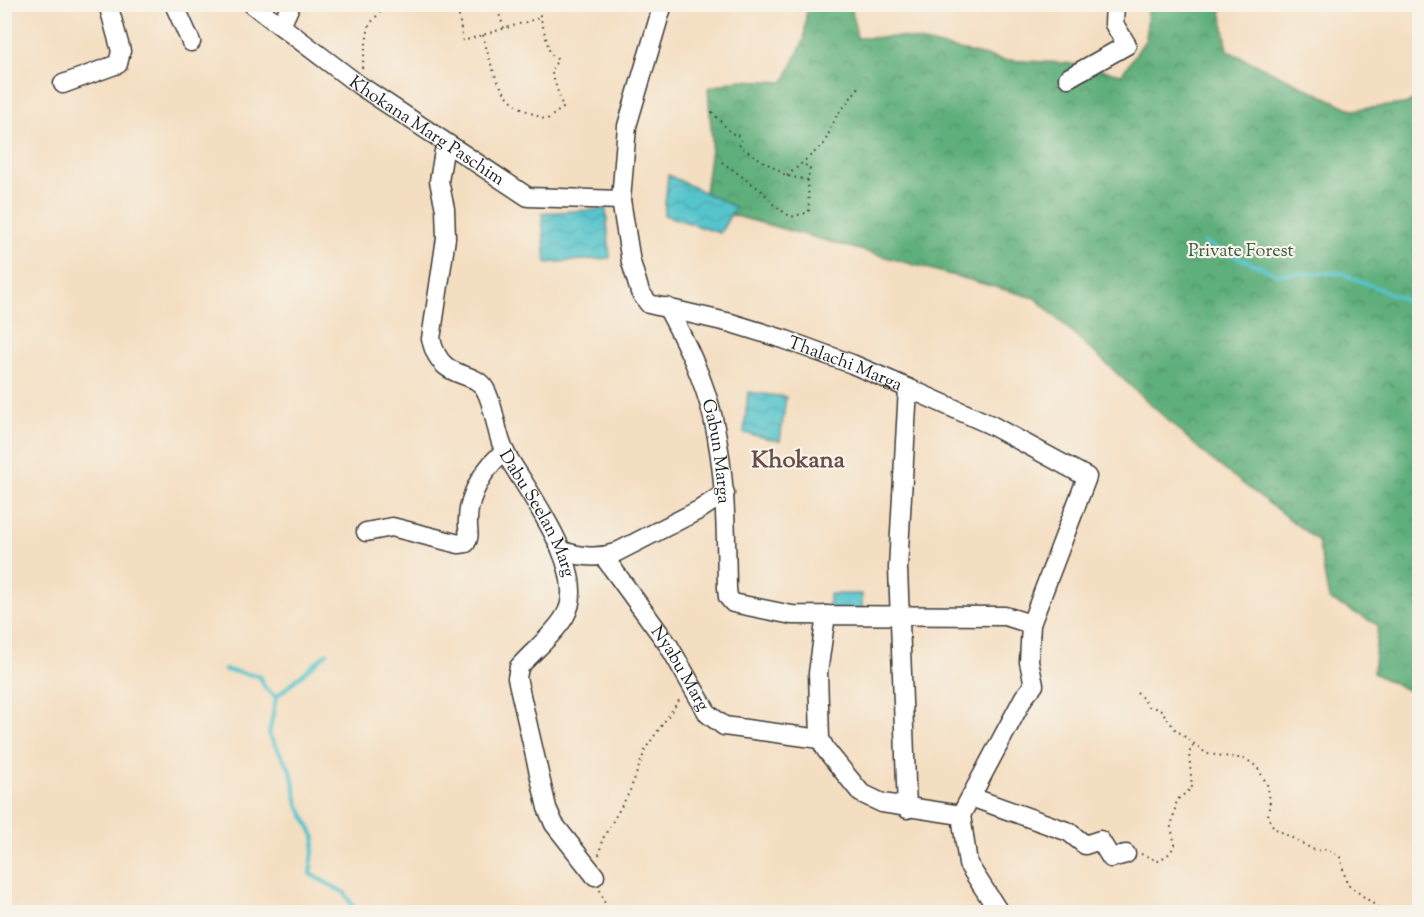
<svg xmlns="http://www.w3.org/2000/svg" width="1424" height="917" font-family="'Sorts Mill Goudy',serif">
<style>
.forest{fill:url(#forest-crowns);stroke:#3d664c;stroke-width:1.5}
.water{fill:url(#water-waves);stroke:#397074;stroke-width:1.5}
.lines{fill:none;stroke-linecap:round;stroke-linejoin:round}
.stream{stroke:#56c4cc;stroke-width:4}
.minor-casing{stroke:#3c3935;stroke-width:21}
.path{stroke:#3c3935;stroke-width:2;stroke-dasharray:1.5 4.5;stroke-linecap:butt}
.minor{stroke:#fff;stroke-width:18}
.labels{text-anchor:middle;stroke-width:4.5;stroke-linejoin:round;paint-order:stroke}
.street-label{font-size:18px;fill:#1c1c1c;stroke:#f7f3e8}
.park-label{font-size:18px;fill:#3a5945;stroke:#f7f3e8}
.district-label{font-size:24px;font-weight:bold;fill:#694d4b;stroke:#f7f3e8}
</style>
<defs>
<pattern id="forest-crowns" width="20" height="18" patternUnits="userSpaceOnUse" patternTransform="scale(1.5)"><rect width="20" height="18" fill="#5eaf7b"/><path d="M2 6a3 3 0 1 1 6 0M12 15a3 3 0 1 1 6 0" fill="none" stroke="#4d8e64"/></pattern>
<pattern id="water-waves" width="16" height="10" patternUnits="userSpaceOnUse" patternTransform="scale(1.5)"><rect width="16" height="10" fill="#56c4cc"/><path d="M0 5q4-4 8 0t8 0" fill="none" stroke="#4aa8af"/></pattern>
</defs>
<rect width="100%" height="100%" fill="#f7f3e8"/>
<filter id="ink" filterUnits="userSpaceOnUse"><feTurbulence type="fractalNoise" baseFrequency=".0167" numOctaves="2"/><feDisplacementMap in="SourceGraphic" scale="12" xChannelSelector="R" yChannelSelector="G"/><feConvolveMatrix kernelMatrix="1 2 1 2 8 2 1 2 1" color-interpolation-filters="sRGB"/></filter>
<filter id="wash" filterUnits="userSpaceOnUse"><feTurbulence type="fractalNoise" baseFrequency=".008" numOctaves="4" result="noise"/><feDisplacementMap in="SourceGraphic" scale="24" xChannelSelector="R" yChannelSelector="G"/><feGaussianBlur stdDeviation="1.35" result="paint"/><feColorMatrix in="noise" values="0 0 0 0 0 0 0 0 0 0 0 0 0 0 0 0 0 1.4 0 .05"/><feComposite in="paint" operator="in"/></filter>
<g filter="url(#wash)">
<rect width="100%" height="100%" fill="#f4dec1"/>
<!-- forest -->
<path class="forest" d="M 807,5 L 851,5 L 857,38 L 901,37 L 1004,60 L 1066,63 L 1122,74 L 1146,39 L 1148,5 L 1220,5 L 1228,51 L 1353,110 L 1404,104 L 1419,99 L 1419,696 L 1373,673 L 1378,625 L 1329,599 L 1318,541 L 1208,457 L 1035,298 L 703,207 L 712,141 L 708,88 L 738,80 L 784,82 L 804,40 Z"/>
<!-- water -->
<path class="water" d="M 668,175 L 735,207 L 720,233 L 664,215 Z
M 606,209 L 610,258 L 546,263 L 542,213 Z
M 748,392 L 786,397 L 780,441 L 744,433 Z
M 829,594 L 862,594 L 862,615 L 829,614 Z"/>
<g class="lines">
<!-- stream -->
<path class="stream" d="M 1204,243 L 1277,274 L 1341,273 L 1406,300 L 1420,326
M 327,653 L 276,697 L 269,735 L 291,771 L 298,804 L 315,838 L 310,874 L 345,893 L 356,912
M 225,670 L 259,676 L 266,689 L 276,697"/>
</g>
</g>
<g filter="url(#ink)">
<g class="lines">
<defs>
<g id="minor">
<path d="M 174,4 L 191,42"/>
<path id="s1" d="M 252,4 L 359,85 L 528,197 L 621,200"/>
<path id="s2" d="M 663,4 L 627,126 L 621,200 L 631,262 L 640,292 L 649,304 L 731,323 L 786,340 L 852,364 L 908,388 L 898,568 L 907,809"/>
<path d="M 281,26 L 291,4"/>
<path d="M 1068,78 L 1127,45 L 1114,24 L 1115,4"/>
<path d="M 63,84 L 118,64 L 121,51 L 108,4"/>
<path id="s3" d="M 445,145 L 439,181 L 445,209 L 446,238 L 431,339 C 441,383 472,368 485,389 C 496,408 495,435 506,454 C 527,491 591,573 565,616 C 554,635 533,651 519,667 L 517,678 L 547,808 L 554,824 L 595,876"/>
<path id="s4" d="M 667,307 C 686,343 704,379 713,418 C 726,474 726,532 727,588 L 728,597 L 733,603 L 792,615 L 1005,616 L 1031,624"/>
<path d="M 908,388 L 991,425 L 1087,477 L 1031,624 L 1029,662 L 1034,685 L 1024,697 L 961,815"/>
<path d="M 366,532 L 392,527 L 459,544 L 466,543 C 471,535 467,530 468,520 C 468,496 485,465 505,452"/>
<path d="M 563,551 C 581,557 597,559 615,553 L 699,510 L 725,493"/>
<path id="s5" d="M 604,557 L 669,646 L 708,714 L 724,726 L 820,739"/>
<path d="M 826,615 L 818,673 L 820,739 L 826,750 L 861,793 L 882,803 L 961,815 L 968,864 L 999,912"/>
<path d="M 971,797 L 1069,832 L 1085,845 L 1100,840 L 1111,858 L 1126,854"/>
</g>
</defs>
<!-- minor casing -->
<use href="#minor" class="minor-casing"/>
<!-- path -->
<path class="path" d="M 457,4 L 463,41 L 539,18
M 504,28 L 499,14 L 510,4
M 483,35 C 489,58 495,86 513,102 C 522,110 536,115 546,120 L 563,108 L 551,70 L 558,60 L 550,53 L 537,4
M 362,68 L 369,25 L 381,11 L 382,4
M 712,112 L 732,134 L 736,133 L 742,141 L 739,146 L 787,176 L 808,180 L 810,168 L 802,163
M 722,162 L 762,191 L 774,205 L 791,217 L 809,212 L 808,180
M 787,176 L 824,144 L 836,117 L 859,87
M 1137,692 L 1149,706 L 1161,710 L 1175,729 L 1207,754 L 1246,759 L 1257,767 L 1267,784 L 1270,800 L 1268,817 L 1274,828 L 1316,851 L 1327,849 L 1340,857 L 1347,884 L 1384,912
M 1141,854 L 1158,861 L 1170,853 L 1175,845 L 1171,827 L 1177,800 L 1192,788 L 1189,753 L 1194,744
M 599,855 L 602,840 L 629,793 L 646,748 L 680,699
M 600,890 L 608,912"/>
<!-- minor -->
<use href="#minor" class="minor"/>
</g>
</g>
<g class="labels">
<!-- street labels -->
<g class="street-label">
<text dy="6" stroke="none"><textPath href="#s1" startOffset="216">Khokana Marg Paschim</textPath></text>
<text dy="6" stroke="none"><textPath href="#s2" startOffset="516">Thalachi Marga</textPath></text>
<text dy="6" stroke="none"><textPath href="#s4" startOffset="154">Gabun Marga</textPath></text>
<text dy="6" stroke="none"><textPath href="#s3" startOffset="410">Dabu Seelan Marg</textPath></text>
<text dy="6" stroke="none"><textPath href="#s5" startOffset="135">Nyabu Marg</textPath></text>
</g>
<!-- park labels -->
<g class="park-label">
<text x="1241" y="256">Private Forest</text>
</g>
<!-- district labels -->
<g class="district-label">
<text x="798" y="467">Khokana</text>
</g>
</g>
<!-- margin -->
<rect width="1424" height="917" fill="none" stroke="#f7f3e8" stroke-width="24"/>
</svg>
